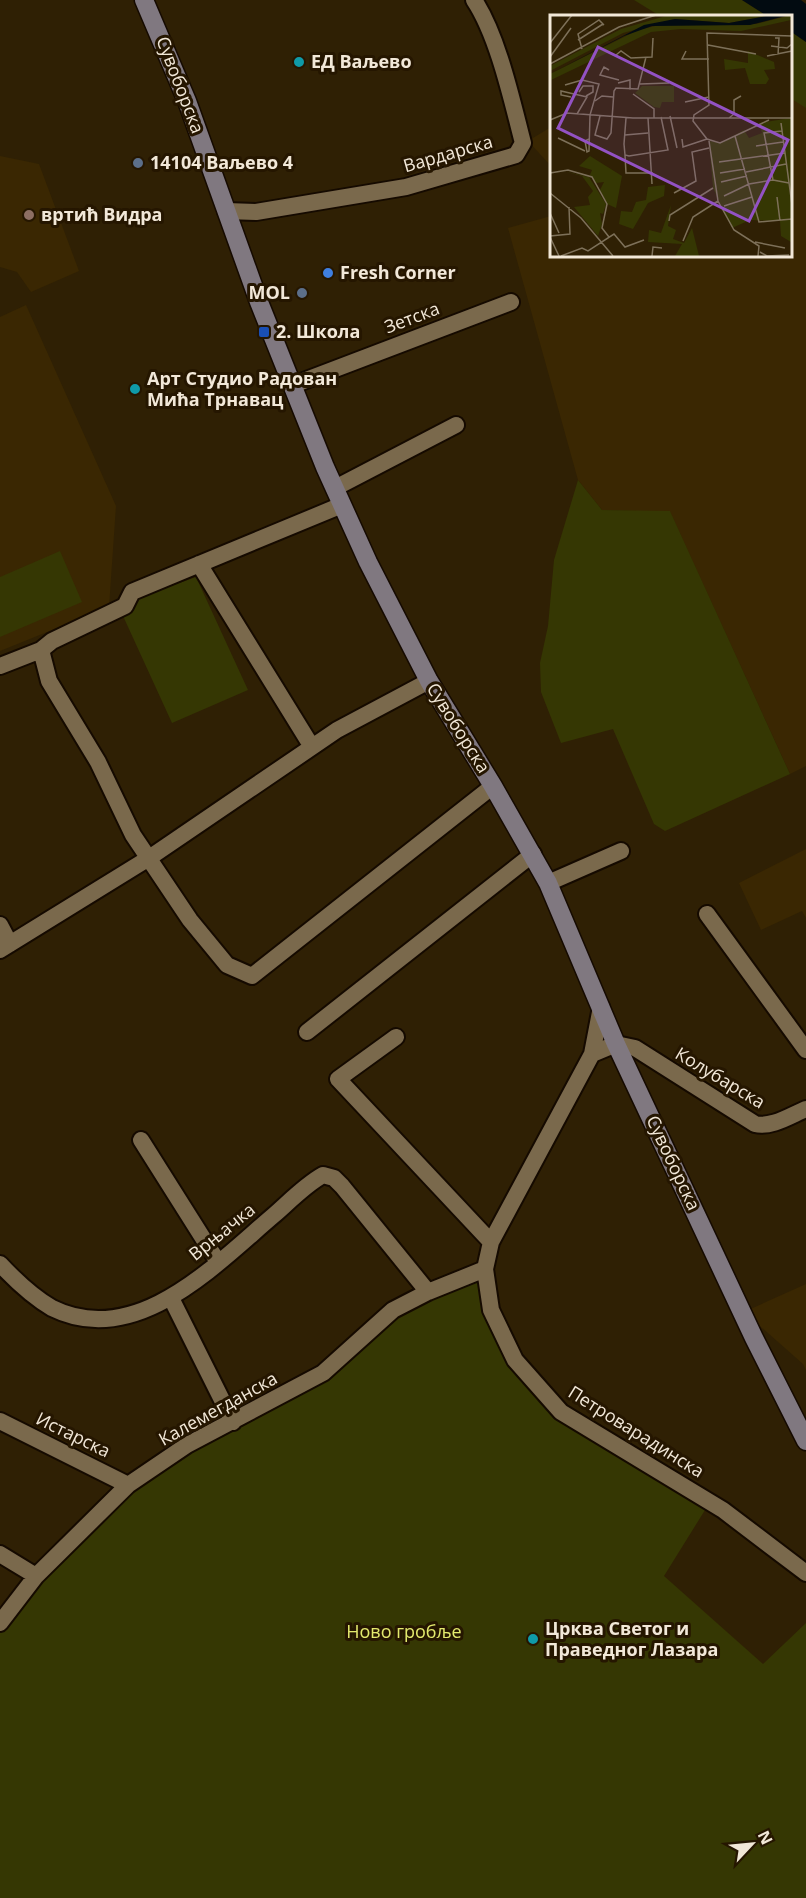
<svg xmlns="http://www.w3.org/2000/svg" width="806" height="1898" font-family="'Open Sans',sans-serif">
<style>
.built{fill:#3a2702}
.green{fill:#353703}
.water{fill:#020b11}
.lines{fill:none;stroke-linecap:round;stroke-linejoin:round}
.street-casing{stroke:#150a00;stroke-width:20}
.secondary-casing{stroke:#150a00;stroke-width:21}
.street{stroke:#7a694c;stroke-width:16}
.secondary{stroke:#807880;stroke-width:18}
.culture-dot{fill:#0f9aa8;stroke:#251600;stroke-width:2}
.service-dot{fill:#5c6f8a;stroke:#251600;stroke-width:2}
.education-dot{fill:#8d6e63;stroke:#251600;stroke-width:2}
.shop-dot{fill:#3f7fe0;stroke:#251600;stroke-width:2}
.transit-dot{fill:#1a4fb4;stroke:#251600;stroke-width:2}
.labels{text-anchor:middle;stroke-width:6;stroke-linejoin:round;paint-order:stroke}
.poi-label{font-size:18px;font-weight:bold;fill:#f2e8d8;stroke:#251600;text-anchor:start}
.street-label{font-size:18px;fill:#f2e8d8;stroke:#251600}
.park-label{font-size:18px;fill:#e3e96d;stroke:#251600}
.inset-road{fill:none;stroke:#7d7059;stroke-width:1.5}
.view{fill:#9352c4;fill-opacity:0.15;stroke:#9352c4;stroke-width:3}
.inset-edge{fill:none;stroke:#f2e8d8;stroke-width:3}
</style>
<rect width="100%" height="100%" fill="#2f2004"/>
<!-- built -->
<path class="built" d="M 790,92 L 806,103 L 806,766 L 790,774 L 670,512 L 602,510 L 578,480 L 508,228 L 551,216 L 551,255 L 790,255 Z
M 551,127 L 551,166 L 528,141 Z
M 0,156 L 39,164 L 79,271 L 31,292 L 17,272 L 0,267 Z
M 26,305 L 116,506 L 109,607 L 0,651 L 0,317 Z
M 806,849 L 806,918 L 802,911 L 761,930 L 739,883 Z
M 806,1284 L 806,1370 L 803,1364 L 744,1312 Z"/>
<!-- green -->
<path class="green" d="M 634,0 L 742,0 L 767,16 L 660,16 Z
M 790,31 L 806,42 L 806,108 L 790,98 Z
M 578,480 L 602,510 L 670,511 L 790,774 L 665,831 L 654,824 L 613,729 L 561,743 L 541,692 L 540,663 L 548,626 L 554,560 Z
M 60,551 L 82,602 L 0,637 L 0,577 Z
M 196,577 L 248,690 L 172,723 L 118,605 Z
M 485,1269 L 515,1360 L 561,1412 L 710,1502 L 664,1576 L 763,1664 L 806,1623 L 806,1898 L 0,1898 L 0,1623 L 128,1485 L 323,1373 L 382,1318 Z"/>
<!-- water -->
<path class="water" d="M 742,0 L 801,0 L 806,4 L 806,42 L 790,31 L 790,16 L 767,16 Z"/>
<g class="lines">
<defs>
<path id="street" d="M 226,211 L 256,212 L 406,187 L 516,155 L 523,143 C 512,101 498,36 474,0
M 293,385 L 511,302
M 335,488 L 456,425
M 342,505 L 132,592 L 125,606 L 52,641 L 41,650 L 49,681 L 98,762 L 133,835 L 190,920 L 227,965 L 252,976 L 493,786
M 199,564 L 312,747
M 0,666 L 41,650
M 548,883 L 621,851
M 707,914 L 806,1050
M 0,925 L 10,944
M 0,950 L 149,858 L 337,730 L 429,681
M 307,1032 L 533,854
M 396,1037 L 338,1079 L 491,1242
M 592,1054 L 601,1007
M 806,1109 C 791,1115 772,1128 755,1124 L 635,1048 L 616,1044 L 592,1054 L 491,1242 L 485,1269 L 491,1310 L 515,1360 L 561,1412 L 723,1510 L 806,1573
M 141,1140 L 218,1262
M 0,1264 C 15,1280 33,1297 52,1308 C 136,1350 216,1264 274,1215 C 289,1202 305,1185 323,1175 L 334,1178 L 342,1186 L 428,1292
M 171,1298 L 233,1422
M 0,1421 L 128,1485
M 0,1554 L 36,1576
M 0,1623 L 36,1576 L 128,1485 L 187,1445 L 323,1373 L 393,1310 L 428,1292 L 485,1269"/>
<path id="secondary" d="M 144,0 L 187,101 L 259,302 L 325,467 L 368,562 L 429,681 L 493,786 L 548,883 L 616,1044 L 754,1338 L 806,1441"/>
</defs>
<!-- street casing -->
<use href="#street" class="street-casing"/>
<!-- secondary casing -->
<use href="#secondary" class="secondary-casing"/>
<!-- street -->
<use href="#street" class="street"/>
<!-- secondary -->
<use href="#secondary" class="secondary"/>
</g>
<!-- markers -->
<g class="culture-dot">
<circle cx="299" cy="62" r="6"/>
<circle cx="135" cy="389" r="6"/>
<circle cx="533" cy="1639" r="6"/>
</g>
<g class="service-dot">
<circle cx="138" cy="163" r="6"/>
<circle cx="302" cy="293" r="6"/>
</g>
<circle class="education-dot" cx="29" cy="215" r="6"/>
<circle class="shop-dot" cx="328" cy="273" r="6"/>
<rect class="transit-dot" x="258" y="326" width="12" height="12" rx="3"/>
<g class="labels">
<!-- poi labels -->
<g class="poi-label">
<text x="311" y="68">ЕД Ваљево</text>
<text x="150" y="169">14104 Ваљево 4</text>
<text x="41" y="221">вртић Видра</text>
<text x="340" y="279">Fresh Corner</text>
<text x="290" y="299" text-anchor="end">MOL</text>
<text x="276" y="338">2. Школа</text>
<text x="147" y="385">Арт Студио Радован<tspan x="147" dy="21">Мића Трнавац</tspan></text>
<text x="545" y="1635">Црква Светог и<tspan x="545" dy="21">Праведног Лазара</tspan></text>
</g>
<!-- street labels -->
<g class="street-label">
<text transform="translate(180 85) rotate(69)" y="6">Сувоборска</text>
<text transform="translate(448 154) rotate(-16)" y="6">Вардарска</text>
<text transform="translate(412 318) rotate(-21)" y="6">Зетска</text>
<text transform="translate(458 728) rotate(58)" y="6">Сувоборска</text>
<text transform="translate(720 1078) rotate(31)" y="6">Колубарска</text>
<text transform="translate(673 1163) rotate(65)" y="6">Сувоборска</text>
<text transform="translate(222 1232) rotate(-39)" y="6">Врњачка</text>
<text transform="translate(218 1409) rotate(-29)" y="6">Калемегданска</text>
<text transform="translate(636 1432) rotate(32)" y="6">Петроварадинска</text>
<text transform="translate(73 1435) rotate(26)" y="6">Истарска</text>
</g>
<!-- park labels -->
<g class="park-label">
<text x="404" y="1638">Ново гробље</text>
</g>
</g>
<!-- overview -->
<g transform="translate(550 15)">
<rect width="242" height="242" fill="#2f2004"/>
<path d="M 119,0 L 222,0 L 179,8 L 125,4 L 73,18 L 0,56 L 0,51 L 71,14 ZM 241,0 L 241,5 L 191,16 L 131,14 L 101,17 L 1,65 L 0,78 L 0,59 L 88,15 L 118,8 L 206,9 ZM 198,36 L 224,47 L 225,54 L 214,55 L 219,64 L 216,69 L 200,69 L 195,53 L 175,55 L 174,44 L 198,48 ZM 92,71 L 124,71 L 124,87 L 112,87 L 110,93 L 104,92 L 85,78 ZM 241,103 L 241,227 L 231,221 L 230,206 L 200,205 L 182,213 L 163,173 L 159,126 L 170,128 L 194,115 L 199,123 L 212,118 L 209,108 ZM 40,141 L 72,161 L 66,193 L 57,189 L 50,175 L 54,167 L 46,168 L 40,160 L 42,155 L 29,151 ZM 13,156 L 39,162 L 56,189 L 53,199 L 50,198 L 52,209 L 48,221 L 24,192 L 40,190 L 38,182 L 43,176 L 32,161 ZM 115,170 L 114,181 L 98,188 L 83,214 L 69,209 L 71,196 L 82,197 L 86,187 L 96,185 L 98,172 ZM 121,190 L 118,211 L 126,215 L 123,224 L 134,228 L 142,213 L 149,241 L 125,241 L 132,229 L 98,227 L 99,215 L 111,218 Z" fill="#353703"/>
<path d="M 222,0 L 239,0 L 200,10 L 102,11 L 74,21 L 0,59 L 94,10 L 125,4 L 179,8 Z" fill="#020b11"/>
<path class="inset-road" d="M 225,23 L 229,23 L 228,40M 28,25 L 53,9M 0,28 L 22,0M 158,30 L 206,39M 221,31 L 237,33 L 242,29M 32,34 L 28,19 L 49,5 L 54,10M 136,36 L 132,44 L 159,44M 66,40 L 71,36 L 81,43 L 102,42 L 103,23M 217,41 L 242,36M 0,42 L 21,13M 0,49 L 69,12 L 106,0M 59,55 L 54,52 L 50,60 L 69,65M 68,68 L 80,65 L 80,75M 90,69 L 119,68M 15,70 L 32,65 L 49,69 L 40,100 L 39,136 L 37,137 L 35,126 L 39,124M 29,77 L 33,71 L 43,71 L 43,77 L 36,81M 83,79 L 104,94 L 104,103M 21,82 L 11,80 L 11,76 L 37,82 L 27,99M 45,86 L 52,81 L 63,82M 135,87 L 159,82M 50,101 L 45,120 L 57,124 L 61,118 L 64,76 L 66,73 L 88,74 L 96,42M 120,101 L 127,133M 76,103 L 74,129 L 75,140 L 79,141 L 118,135 L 111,102M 98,103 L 102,169M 179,103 L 184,99 L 184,85 L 191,81M 0,105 L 17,98 L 83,103 L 242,103M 219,105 L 170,128 L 157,124 L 143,106 L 144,100 L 159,90 L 157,18 L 242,21M 231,108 L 242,190M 75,120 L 98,118M 185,121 L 209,207 L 242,204M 8,123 L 35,136M 132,124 L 133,132 L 157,124M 159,126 L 168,186 L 184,215 L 209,231 L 208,241M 206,131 L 233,127M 75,140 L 76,158 L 103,158M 169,147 L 235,138M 196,157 L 236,149M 0,158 L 18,155 L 42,162 L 57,189 L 52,213 L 59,222M 170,158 L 195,154M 223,165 L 214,118 L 232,116M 171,167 L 197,161M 0,178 L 31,203 L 63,241M 124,178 L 146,166 L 142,137 L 159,133M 174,181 L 199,169 L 223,165 L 239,168M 227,182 L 230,206M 174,191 L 202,182M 0,198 L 9,218M 119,206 L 120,200 L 163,173M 0,221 L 20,219 L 19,192M 0,222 L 9,241M 133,226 L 143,202 L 168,186M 205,227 L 235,233M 210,237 L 217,241 L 239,240M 11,241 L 32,233 L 38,236 L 64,219 L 75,232 L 94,225M 102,241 L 103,232 L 112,233"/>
<path class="view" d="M 48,32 L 238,125 L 199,206 L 8,113 Z"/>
<rect width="242" height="242" class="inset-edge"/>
</g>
<!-- north arrow -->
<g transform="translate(752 1844) rotate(64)" stroke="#251600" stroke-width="4.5" paint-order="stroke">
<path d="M0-4.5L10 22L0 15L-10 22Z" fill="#f2e8d8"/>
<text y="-9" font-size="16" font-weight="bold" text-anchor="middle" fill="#f2e8d8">N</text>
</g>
</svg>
